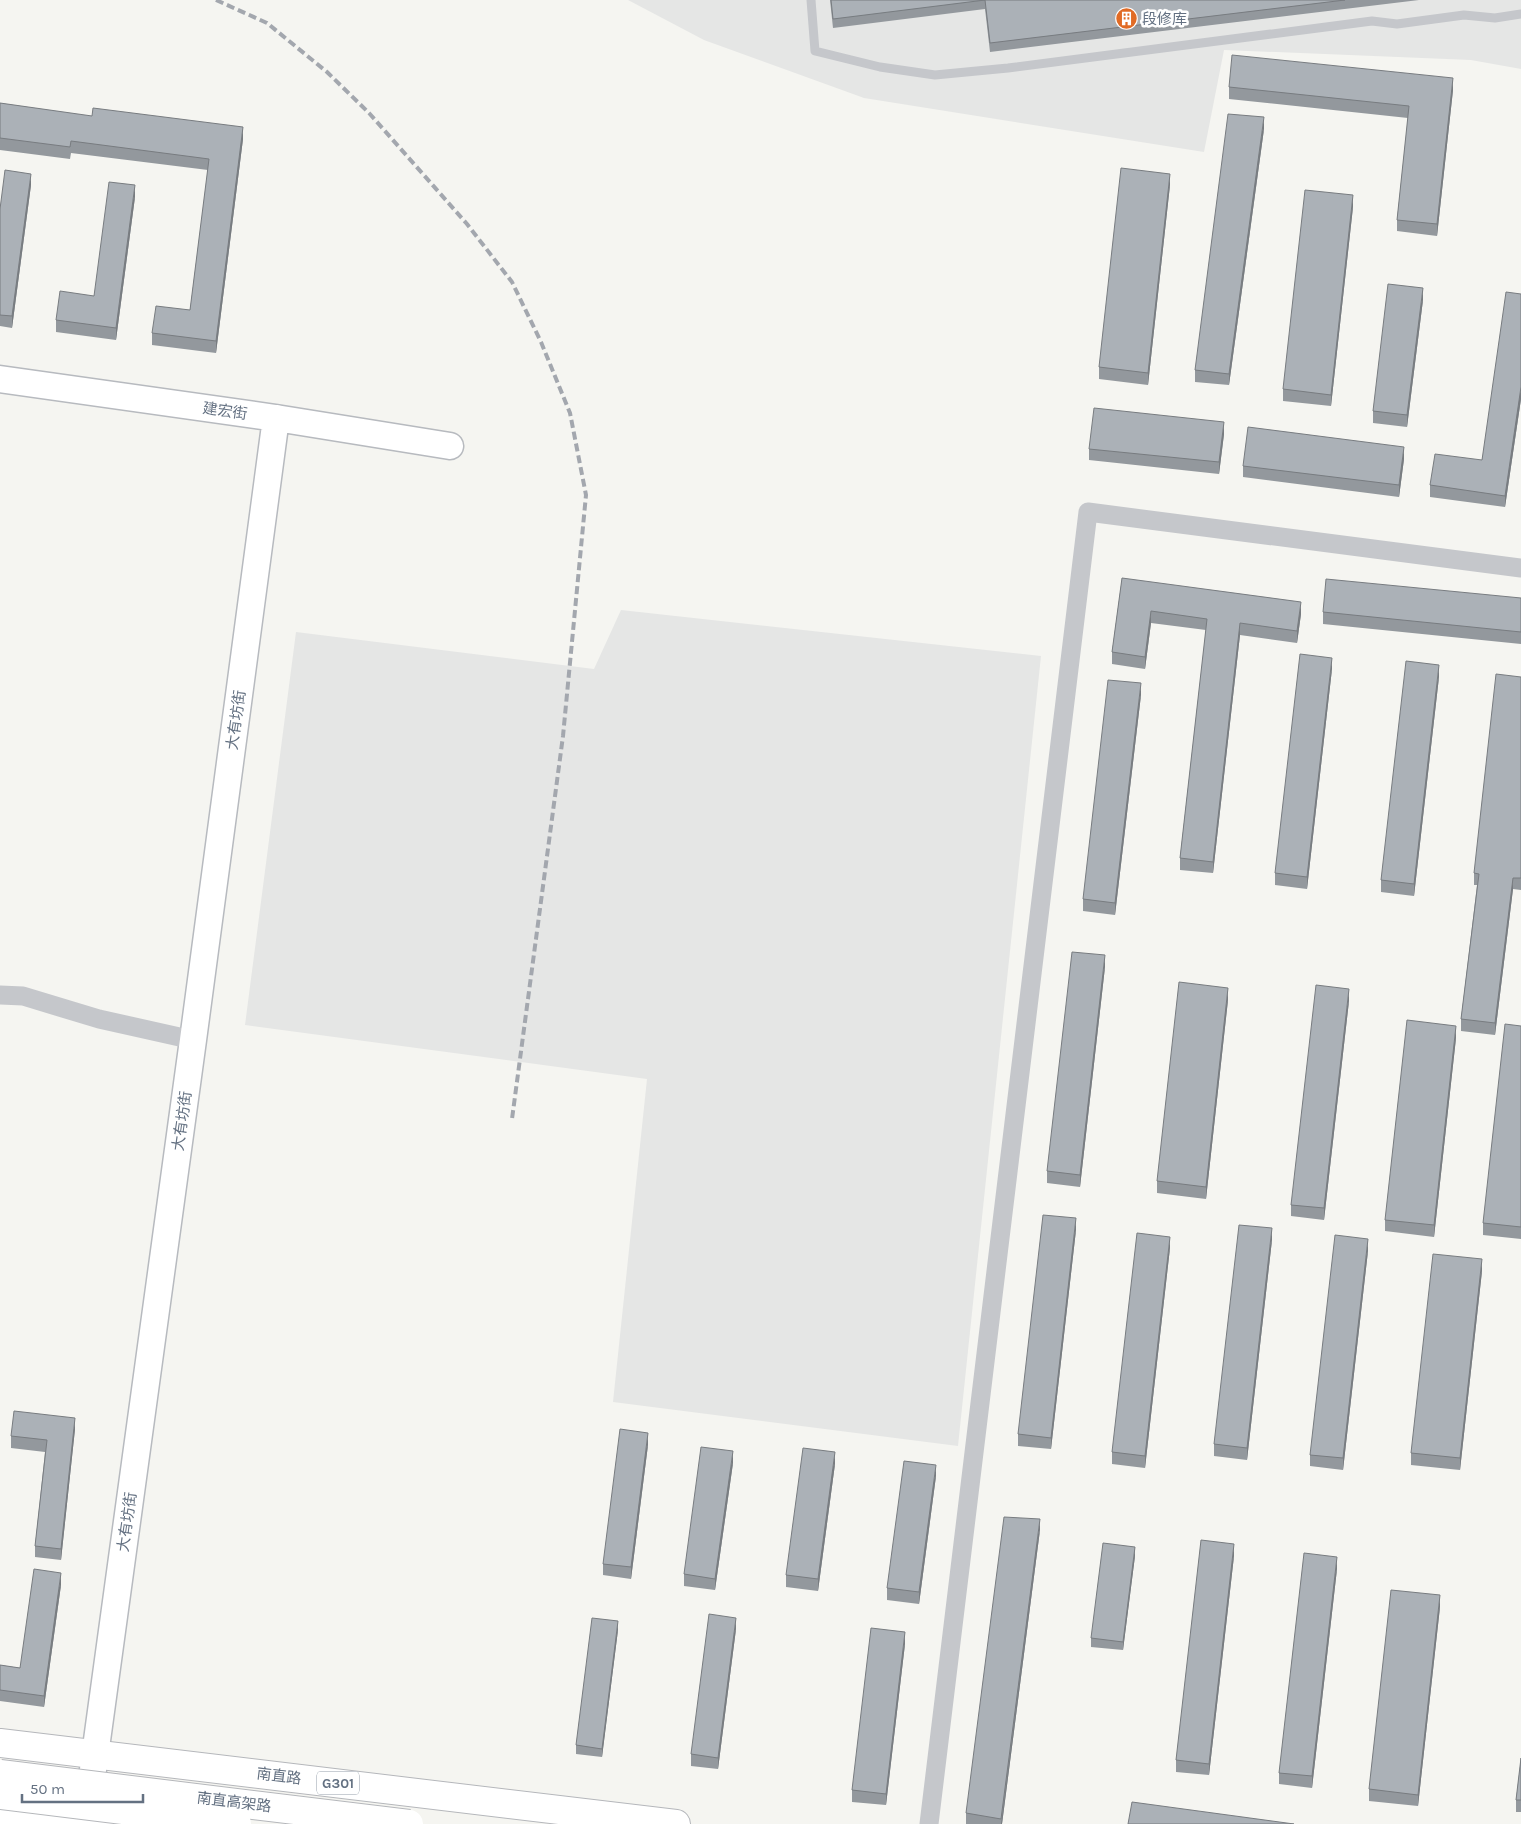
<svg xmlns="http://www.w3.org/2000/svg" width="1521" height="1824" font-family="Karla,'Noto Sans SC',sans-serif">
<style>
.built{fill:#e5e6e5}
.lines{fill:none;stroke-linecap:round;stroke-linejoin:round}
.secondary-casing{stroke:#b7babf;stroke-width:29}
.highway-casing{stroke:#b5b7bb;stroke-width:30}
.lane{stroke:#c5c7cb;stroke-width:9}
.street{stroke:#c5c7cb;stroke-width:19}
.secondary{stroke:#fff;stroke-width:26}
.highway{stroke:#fff;stroke-width:28}
.rail{stroke:#a3a7ae;stroke-width:4;stroke-dasharray:8 4;stroke-linecap:butt}
.highway-bridge-casing{stroke:#b5b7bb;stroke-width:30;stroke-linecap:butt}
.highway-bridge{stroke:#fff;stroke-width:28}
.wall{fill:#93989d}
.shaded-wall{fill:#787c80}
.building{fill:#abb1b7;stroke:#787c80}
.labels{text-anchor:middle;stroke-width:5;stroke-linejoin:round;paint-order:stroke}
.shield{fill:#fff;stroke:#929ca8;stroke-width:1}
.shield-label{font-size:14px;font-weight:bold;fill:#647182}
.poi-label{font-size:15px;fill:#647182;stroke:#fff;text-anchor:start}
.street-label{font-size:15px;fill:#647182;stroke:#fff}
</style>
<rect width="100%" height="100%" fill="#f5f5f1"/>
<!-- built -->
<path class="built" d="M 628,0 L 1521,0 L 1521,69 L 1471,60 L 1224,50 L 1204,152 L 864,98 L 704,40 Z
M 621,610 L 1041,656 L 958,1446 L 613,1402 L 647,1079 L 245,1025 L 296,632 L 594,669 Z"/>
<g class="lines">
<defs>
<path id="secondary" d="M 0,379 L 276,418 L 450,446
M 88,1806 L 193,1040 L 276,418"/>
<path id="highway" d="M 0,1743 L 676,1824
M 0,1812 L 99,1824"/>
</defs>
<!-- secondary casing -->
<use href="#secondary" class="secondary-casing"/>
<!-- highway casing -->
<use href="#highway" class="highway-casing"/>
<!-- lane -->
<path class="lane" d="M 811,0 L 815,51 L 880,67 L 935,75 L 1008,68 L 1372,21 L 1397,24 L 1464,15 L 1495,18 L 1521,14"/>
<!-- street -->
<path class="street" d="M 0,995 L 23,996 L 99,1019 L 193,1040
M 929,1824 L 1088,512 L 1521,568"/>
<!-- secondary -->
<use href="#secondary" class="secondary"/>
<!-- highway -->
<use href="#highway" class="highway"/>
<!-- rail -->
<path class="rail" d="M 216,0 L 267,23 L 327,72 L 369,113 L 467,224 L 512,282 L 541,342 L 570,413 L 586,495 L 563,736 L 512,1119"/>
<defs>
<path id="highway-bridge" d="M 0,1774 L 409,1824
M 0,1795 L 237,1824"/>
</defs>
<!-- highway-bridge casing -->
<use href="#highway-bridge" class="highway-bridge-casing"/>
<!-- highway-bridge -->
<use href="#highway-bridge" class="highway-bridge"/>
</g>
<!-- wall -->
<path class="wall" d="M 830,0 L 1419,0 L 990,52 L 985,9 L 833,28 Z
M 1229,87 L 1453,90 L 1437,236 L 1397,231 L 1397,220 L 1408,118 L 1229,99 Z
M 0,103 L 243,139 L 216,353 L 152,345 L 152,333 L 190,310 L 208,170 L 71,153 L 70,159 L 0,150 Z
M 1264,129 L 1229,385 L 1195,382 L 1195,370 Z
M 31,185 L 12,328 L 0,326 L 0,209 Z
M 1170,185 L 1148,385 L 1099,379 L 1099,367 Z
M 135,197 L 116,340 L 56,332 L 56,320 L 94,296 Z
M 1353,207 L 1331,406 L 1283,401 L 1283,389 Z
M 1521,294 L 1521,399 L 1505,507 L 1430,497 L 1430,485 L 1482,460 Z
M 1423,300 L 1407,427 L 1373,423 L 1373,411 Z
M 1224,434 L 1219,474 L 1089,460 L 1089,449 Z
M 1404,459 L 1399,497 L 1243,477 L 1243,466 Z
M 1122,578 L 1301,614 L 1297,643 L 1240,635 L 1213,873 L 1180,870 L 1180,858 L 1206,630 L 1151,623 L 1145,669 L 1112,664 L 1112,652 Z
M 1521,598 L 1521,644 L 1323,624 L 1323,612 Z
M 1332,669 L 1307,889 L 1275,885 L 1275,873 Z
M 1439,677 L 1414,896 L 1381,892 L 1381,880 Z
M 1521,677 L 1521,890 L 1513,889 L 1495,1035 L 1461,1031 L 1461,1019 L 1477,885 L 1474,885 L 1474,873 Z
M 1141,695 L 1115,915 L 1083,911 L 1083,899 Z
M 1105,967 L 1080,1187 L 1047,1183 L 1047,1171 Z
M 1228,1000 L 1206,1199 L 1157,1193 L 1157,1181 Z
M 1349,1001 L 1324,1220 L 1291,1216 L 1291,1205 Z
M 1521,1026 L 1521,1239 L 1483,1235 L 1483,1223 Z
M 1456,1038 L 1434,1237 L 1385,1231 L 1385,1220 Z
M 1076,1230 L 1051,1449 L 1018,1446 L 1018,1434 Z
M 1272,1240 L 1247,1460 L 1214,1456 L 1214,1444 Z
M 1170,1248 L 1145,1468 L 1112,1464 L 1112,1452 Z
M 1368,1251 L 1343,1470 L 1310,1466 L 1310,1455 Z
M 1482,1271 L 1460,1470 L 1411,1465 L 1411,1453 Z
M 75,1429 L 61,1560 L 35,1557 L 35,1546 L 45,1452 L 11,1448 L 11,1436 Z
M 648,1445 L 631,1579 L 603,1575 L 603,1564 Z
M 733,1463 L 715,1590 L 684,1586 L 684,1574 Z
M 835,1464 L 818,1591 L 786,1587 L 786,1575 Z
M 936,1476 L 919,1604 L 887,1600 L 887,1588 Z
M 1040,1530 L 1002,1824 L 966,1824 L 966,1813 Z
M 1135,1556 L 1123,1650 L 1091,1647 L 1091,1638 Z
M 1234,1556 L 1209,1775 L 1176,1772 L 1176,1760 Z
M 1337,1569 L 1312,1788 L 1279,1784 L 1279,1773 Z
M 61,1585 L 44,1707 L 0,1701 L 0,1665 L 20,1668 Z
M 1440,1607 L 1418,1806 L 1369,1801 L 1369,1789 Z
M 736,1629 L 718,1769 L 691,1766 L 691,1754 Z
M 618,1630 L 602,1757 L 576,1754 L 576,1745 Z
M 905,1644 L 886,1805 L 852,1802 L 852,1790 Z
M 1521,1758 L 1521,1812 L 1516,1812 L 1516,1800 Z"/>
<!-- shaded-wall -->
<path class="shaded-wall" d="M 1453,78 L 1453,90 L 1437,236 L 1437,224 Z
M 1264,117 L 1264,129 L 1229,385 L 1229,374 Z
M 243,127 L 243,139 L 216,353 L 216,341 Z
M 31,174 L 31,185 L 12,328 L 12,316 Z
M 1170,174 L 1170,185 L 1148,385 L 1148,373 Z
M 135,185 L 135,197 L 116,340 L 116,328 Z
M 1353,195 L 1353,207 L 1331,406 L 1331,395 Z
M 1423,288 L 1423,300 L 1407,427 L 1407,415 Z
M 1521,387 L 1521,399 L 1505,507 L 1505,496 Z
M 1224,422 L 1224,434 L 1219,474 L 1219,462 Z
M 1404,447 L 1404,459 L 1399,497 L 1399,485 Z
M 1301,602 L 1301,614 L 1297,643 L 1297,631 Z
M 1151,611 L 1151,623 L 1145,669 L 1145,657 Z
M 1240,623 L 1240,635 L 1213,873 L 1213,862 Z
M 1332,658 L 1332,669 L 1307,889 L 1307,877 Z
M 1439,665 L 1439,677 L 1414,896 L 1414,884 Z
M 1141,683 L 1141,695 L 1115,915 L 1115,903 Z
M 1513,878 L 1513,889 L 1495,1035 L 1495,1023 Z
M 1105,955 L 1105,967 L 1080,1187 L 1080,1175 Z
M 1228,988 L 1228,1000 L 1206,1199 L 1206,1187 Z
M 1349,989 L 1349,1001 L 1324,1220 L 1324,1208 Z
M 1456,1026 L 1456,1038 L 1434,1237 L 1434,1225 Z
M 1076,1218 L 1076,1230 L 1051,1449 L 1051,1438 Z
M 1272,1228 L 1272,1240 L 1247,1460 L 1247,1448 Z
M 1170,1237 L 1170,1248 L 1145,1468 L 1145,1456 Z
M 1368,1239 L 1368,1251 L 1343,1470 L 1343,1458 Z
M 1482,1259 L 1482,1271 L 1460,1470 L 1460,1458 Z
M 75,1418 L 75,1429 L 61,1560 L 61,1549 Z
M 648,1433 L 648,1445 L 631,1579 L 631,1567 Z
M 733,1451 L 733,1463 L 715,1590 L 715,1579 Z
M 835,1452 L 835,1464 L 818,1591 L 818,1579 Z
M 936,1465 L 936,1476 L 919,1604 L 919,1592 Z
M 1040,1519 L 1040,1530 L 1002,1824 L 1001,1824 Z
M 1234,1544 L 1234,1556 L 1209,1775 L 1209,1764 Z
M 1135,1547 L 1135,1556 L 1123,1650 L 1123,1642 Z
M 1337,1557 L 1337,1569 L 1312,1788 L 1312,1776 Z
M 61,1573 L 61,1585 L 44,1707 L 44,1696 Z
M 1440,1595 L 1440,1607 L 1418,1806 L 1418,1795 Z
M 736,1618 L 736,1629 L 718,1769 L 718,1758 Z
M 618,1621 L 618,1630 L 602,1757 L 602,1749 Z
M 905,1632 L 905,1644 L 886,1805 L 886,1794 Z"/>
<!-- building -->
<path class="building" d="M 831,0 L 1345,0 L 990,43 L 985,0 L 833,19 Z
M 1232,55 L 1453,78 L 1437,224 L 1397,220 L 1409,106 L 1229,87 Z
M 0,103 L 92,116 L 93,108 L 243,127 L 216,341 L 152,333 L 156,306 L 190,310 L 209,159 L 71,141 L 70,147 L 0,138 Z
M 1228,114 L 1264,117 L 1229,374 L 1195,370 Z
M 1121,168 L 1170,174 L 1148,373 L 1099,367 Z
M 5,170 L 31,174 L 12,316 L 0,315 L 0,209 Z
M 109,182 L 135,185 L 116,328 L 56,320 L 60,291 L 94,296 Z
M 1305,190 L 1353,195 L 1331,395 L 1283,389 Z
M 1388,284 L 1423,288 L 1407,415 L 1373,411 Z
M 1506,292 L 1521,294 L 1521,387 L 1505,496 L 1430,485 L 1435,454 L 1482,460 Z
M 1094,408 L 1224,422 L 1219,462 L 1089,449 Z
M 1248,427 L 1404,447 L 1399,485 L 1243,466 Z
M 1122,578 L 1301,602 L 1297,631 L 1240,623 L 1213,862 L 1180,858 L 1207,619 L 1151,611 L 1145,657 L 1112,652 Z
M 1326,579 L 1521,598 L 1521,632 L 1323,612 Z
M 1300,654 L 1332,658 L 1307,877 L 1275,873 Z
M 1406,661 L 1439,665 L 1414,884 L 1381,880 Z
M 1496,674 L 1521,677 L 1521,878 L 1513,878 L 1495,1023 L 1461,1019 L 1479,874 L 1474,873 Z
M 1108,680 L 1141,683 L 1115,903 L 1083,899 Z
M 1072,952 L 1105,955 L 1080,1175 L 1047,1171 Z
M 1179,982 L 1228,988 L 1206,1187 L 1157,1181 Z
M 1316,985 L 1349,989 L 1324,1208 L 1291,1205 Z
M 1407,1020 L 1456,1026 L 1434,1225 L 1385,1220 Z
M 1505,1024 L 1521,1026 L 1521,1227 L 1483,1223 Z
M 1043,1215 L 1076,1218 L 1051,1438 L 1018,1434 Z
M 1239,1225 L 1272,1228 L 1247,1448 L 1214,1444 Z
M 1137,1233 L 1170,1237 L 1145,1456 L 1112,1452 Z
M 1335,1235 L 1368,1239 L 1343,1458 L 1310,1455 Z
M 1433,1254 L 1482,1259 L 1460,1458 L 1411,1453 Z
M 14,1411 L 75,1418 L 61,1549 L 35,1546 L 47,1440 L 11,1436 Z
M 620,1429 L 648,1433 L 631,1567 L 603,1564 Z
M 701,1447 L 733,1451 L 715,1579 L 684,1574 Z
M 803,1448 L 835,1452 L 818,1579 L 786,1575 Z
M 904,1461 L 936,1465 L 919,1592 L 887,1588 Z
M 1004,1517 L 1040,1519 L 1001,1819 L 966,1813 Z
M 1201,1540 L 1234,1544 L 1209,1764 L 1176,1760 Z
M 1103,1543 L 1135,1547 L 1123,1642 L 1091,1638 Z
M 1304,1553 L 1337,1557 L 1312,1776 L 1279,1773 Z
M 34,1569 L 61,1573 L 44,1696 L 0,1690 L 0,1665 L 20,1668 Z
M 1391,1590 L 1440,1595 L 1418,1795 L 1369,1789 Z
M 709,1614 L 736,1618 L 718,1758 L 691,1754 Z
M 592,1618 L 618,1621 L 602,1749 L 576,1745 Z
M 871,1628 L 905,1632 L 886,1794 L 852,1790 Z
M 1521,1758 L 1521,1800 L 1516,1800 Z
M 1132,1802 L 1294,1824 L 1128,1824 Z"/>
<!-- icons -->
<defs>
<symbol id="building-disc" viewBox="-11 -11 22 22"><circle r="9.5" fill="#e16b25" stroke="#fff"/><path d="M-4-6H4V6H1V3H-1V6H-4ZM-2.5-4.3h1.7v1.8h-1.7ZM.8-4.3h1.7v1.8H.8ZM-2.5-1h1.7V.8h-1.7ZM.8-1h1.7V.8H.8Z" fill="#fff"/></symbol>
</defs>
<g fill-rule="evenodd">
<use href="#building-disc" x="1114" y="6" width="25" height="25"/>
</g>
<g class="labels">
<!-- shield labels -->
<rect class="shield" x="317" y="1771.5" width="42" height="23" rx="4"/>
<g class="shield-label">
<text x="338" y="1788">G301</text>
</g>
<!-- poi labels -->
<g class="poi-label">
<text x="1142" y="24">段修库</text>
</g>
<!-- street labels -->
<g class="street-label">
<text transform="translate(225 411) rotate(8)" y="5">建宏街</text>
<text transform="translate(236 720) rotate(-82)" y="5">大有坊街</text>
<text transform="translate(182 1121) rotate(-82)" y="5">大有坊街</text>
<text transform="translate(127 1522) rotate(-82)" y="5">大有坊街</text>
<text transform="translate(279 1776) rotate(7)" y="5">南直路</text>
<text transform="translate(234 1802) rotate(7)" y="5">南直高架路</text>
</g>
</g>
<!-- scale -->
<path d="M22 1794v8h121v-8" fill="none" stroke="#647182" stroke-width="2.5"/>
<text x="30" y="1794" font-size="15" fill="#647182" stroke="#ffffff" stroke-width="4" paint-order="stroke">50 m</text>
</svg>
